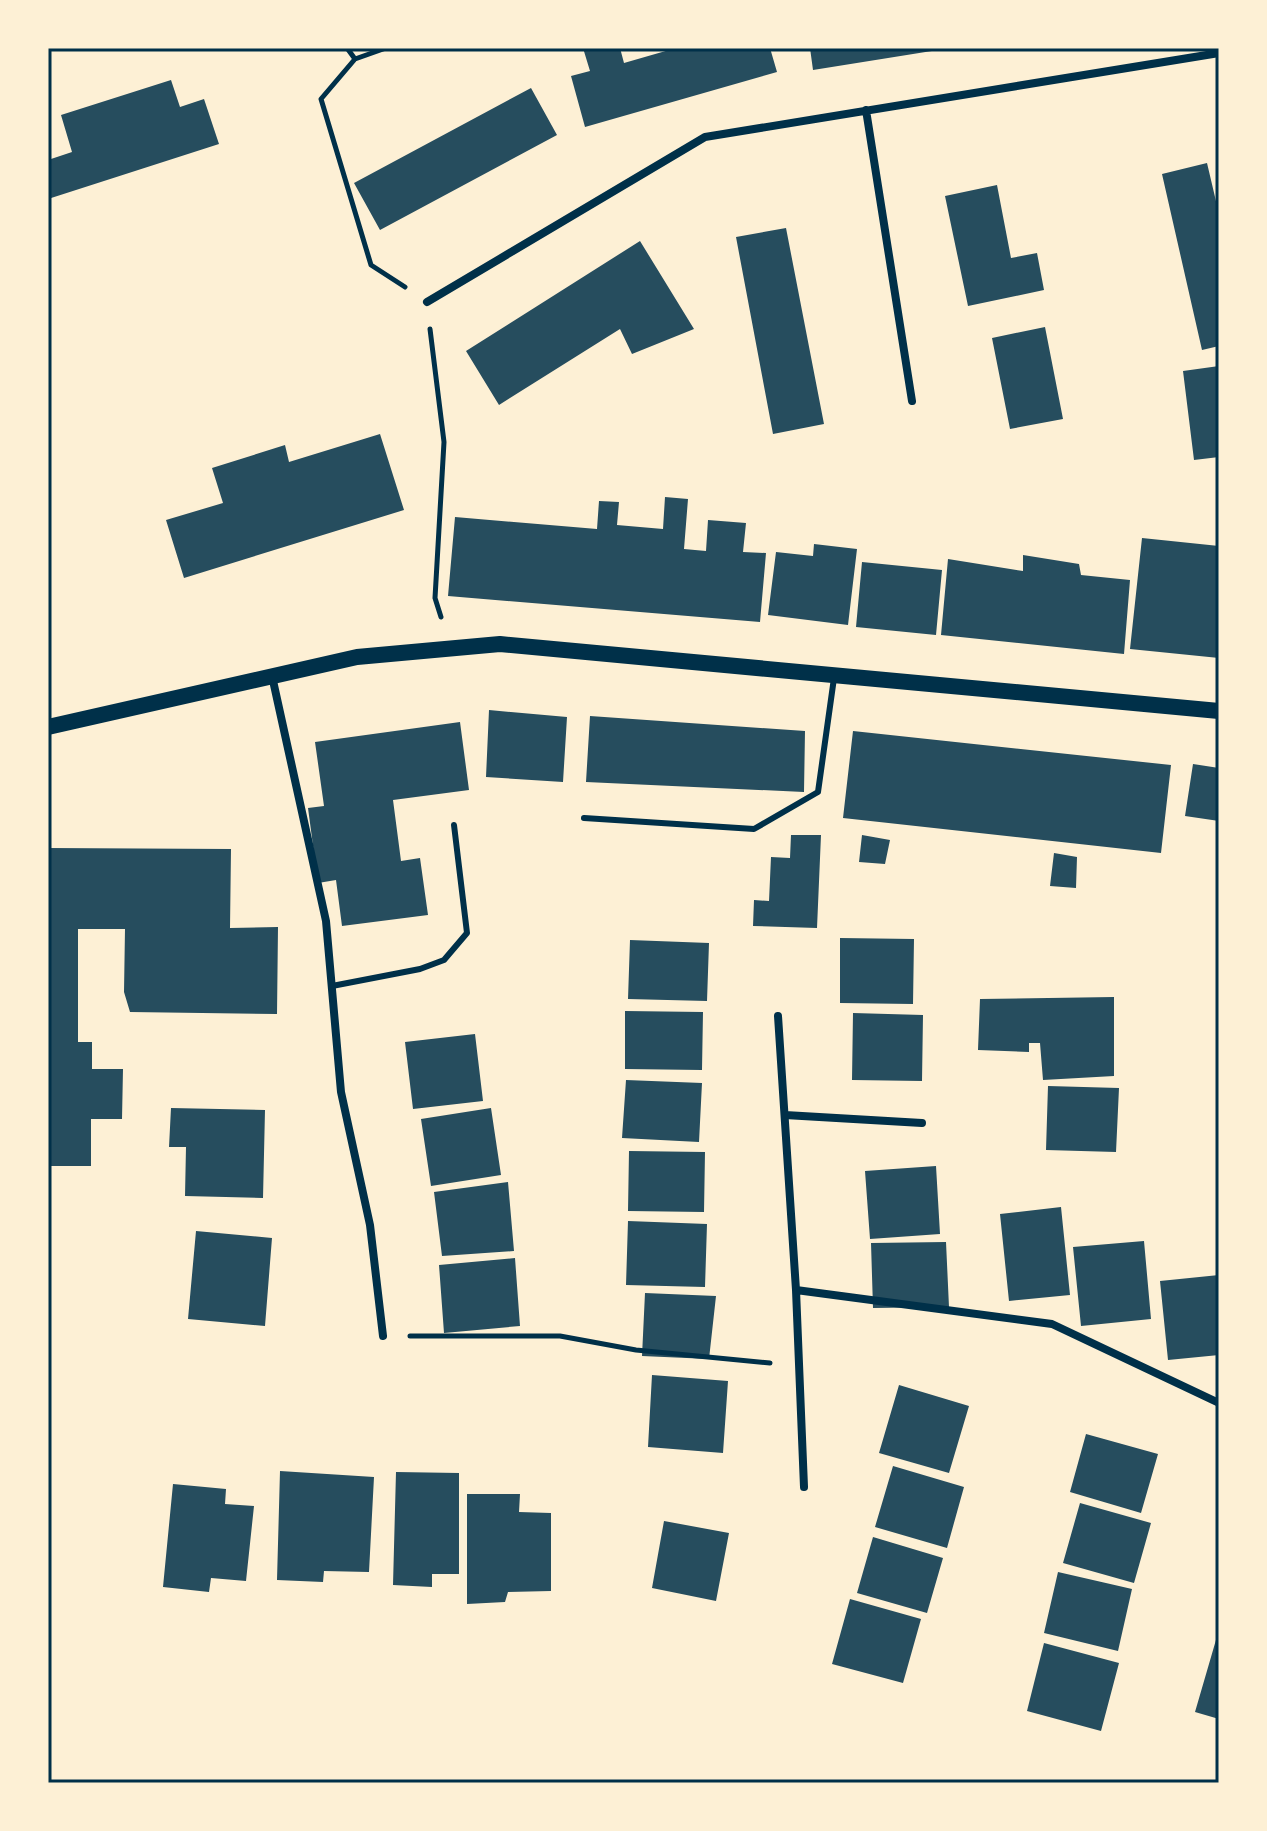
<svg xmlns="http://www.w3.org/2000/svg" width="1267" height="1831" font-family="'Fira Sans',sans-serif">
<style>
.building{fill:#264d5e}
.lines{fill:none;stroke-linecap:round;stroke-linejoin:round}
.path{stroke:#003049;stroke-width:5}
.service{stroke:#003049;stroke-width:6}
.minor{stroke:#003049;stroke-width:8}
.secondary{stroke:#003049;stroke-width:16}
.neatline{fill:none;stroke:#003049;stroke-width:3}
</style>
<rect width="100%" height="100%" fill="#fdf0d5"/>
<!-- building -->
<path class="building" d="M 583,48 L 620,48 L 624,63 L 676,48 L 770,48 L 777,72 L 585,127 L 571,76 L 590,71 Z
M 810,48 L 937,48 L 938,50 L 813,70 Z
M 171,80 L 180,107 L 204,99 L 219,144 L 48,199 L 48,160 L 72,152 L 61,115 Z
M 531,88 L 557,135 L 380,230 L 354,183 Z
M 1207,163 L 1219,214 L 1219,346 L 1202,350 L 1162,174 Z
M 997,185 L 1011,258 L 1037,253 L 1044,290 L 968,306 L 945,196 Z
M 786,228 L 824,424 L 773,434 L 736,237 Z
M 640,241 L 694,329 L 632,354 L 620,329 L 499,405 L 466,351 Z
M 1045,327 L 1063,419 L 1010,429 L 992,338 Z
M 1219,366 L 1219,457 L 1194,460 L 1183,371 Z
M 380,434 L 404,510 L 184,578 L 166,520 L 223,503 L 212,468 L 285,445 L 289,462 Z
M 665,497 L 688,499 L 684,549 L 706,551 L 708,520 L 746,523 L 743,552 L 766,553 L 760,622 L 448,596 L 455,517 L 597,529 L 599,501 L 619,502 L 617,525 L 663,529 Z
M 1142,538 L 1219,546 L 1219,658 L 1130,649 Z
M 814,544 L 857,549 L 848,625 L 768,615 L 776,552 L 813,556 Z
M 1023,555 L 1079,564 L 1081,575 L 1130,580 L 1124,654 L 941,635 L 948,559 L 1023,571 Z
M 862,562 L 942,570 L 936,635 L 856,627 Z
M 489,710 L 567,717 L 563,782 L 486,777 Z
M 590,716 L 805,731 L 804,792 L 586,782 Z
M 460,722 L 469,790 L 393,800 L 401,861 L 420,858 L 428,915 L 342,926 L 336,880 L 318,883 L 308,808 L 324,806 L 315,742 Z
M 853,731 L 1171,765 L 1161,853 L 843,818 Z
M 1193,764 L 1219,768 L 1219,821 L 1185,816 Z
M 791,835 L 821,835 L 817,928 L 753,926 L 754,900 L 769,901 L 771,857 L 790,858 Z
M 862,835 L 890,840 L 885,864 L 859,862 Z
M 48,848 L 231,849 L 230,928 L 278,927 L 277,1014 L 130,1012 L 124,992 L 125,929 L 78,929 L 78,1042 L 92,1042 L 92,1069 L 123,1069 L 122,1119 L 91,1119 L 91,1166 L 48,1166 Z
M 1054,853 L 1077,857 L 1076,888 L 1050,886 Z
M 840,938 L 914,939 L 913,1004 L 840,1003 Z
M 630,940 L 709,943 L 707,1001 L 628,999 Z
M 1114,997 L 1114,1076 L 1043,1080 L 1040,1043 L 1029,1043 L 1029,1052 L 978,1050 L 980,999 Z
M 625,1011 L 703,1012 L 702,1070 L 625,1069 Z
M 853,1013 L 923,1015 L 922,1081 L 852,1080 Z
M 475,1034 L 483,1101 L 413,1109 L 405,1042 Z
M 626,1080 L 702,1083 L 699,1142 L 622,1138 Z
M 1048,1086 L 1119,1088 L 1116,1152 L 1046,1150 Z
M 171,1108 L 265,1110 L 263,1198 L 185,1196 L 186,1147 L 169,1147 Z
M 491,1108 L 501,1175 L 431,1186 L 421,1119 Z
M 629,1151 L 705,1152 L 704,1212 L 628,1211 Z
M 936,1166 L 940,1234 L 870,1239 L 865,1171 Z
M 508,1182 L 514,1251 L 442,1256 L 434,1192 Z
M 1061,1207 L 1070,1295 L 1009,1301 L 1000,1214 Z
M 628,1221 L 707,1224 L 705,1287 L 626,1285 Z
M 196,1231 L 272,1238 L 265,1326 L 188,1319 Z
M 1144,1241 L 1151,1319 L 1081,1326 L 1073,1247 Z
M 946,1242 L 949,1307 L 873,1308 L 871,1243 Z
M 515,1258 L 520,1326 L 444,1333 L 439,1265 Z
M 1219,1275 L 1219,1355 L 1168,1360 L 1160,1281 Z
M 645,1293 L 716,1296 L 709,1359 L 642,1356 Z
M 652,1375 L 728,1381 L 723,1453 L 648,1447 Z
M 899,1385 L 969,1406 L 949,1473 L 879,1453 Z
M 1086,1434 L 1158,1454 L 1141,1513 L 1070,1492 Z
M 893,1466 L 964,1487 L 947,1548 L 875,1527 Z
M 280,1471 L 374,1477 L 369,1572 L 324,1571 L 323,1582 L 277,1580 Z
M 396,1472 L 459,1473 L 459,1574 L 432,1574 L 432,1587 L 393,1585 Z
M 173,1484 L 226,1489 L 225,1504 L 254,1506 L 246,1581 L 211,1578 L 209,1592 L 163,1587 Z
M 467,1494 L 520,1494 L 519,1512 L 551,1513 L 551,1591 L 508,1592 L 505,1602 L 467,1604 Z
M 1080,1503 L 1151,1523 L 1134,1583 L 1063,1563 Z
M 664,1521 L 729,1533 L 716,1601 L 652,1588 Z
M 873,1537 L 943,1558 L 927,1613 L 857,1593 Z
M 1058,1572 L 1132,1589 L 1118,1651 L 1044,1633 Z
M 850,1599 L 921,1619 L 903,1683 L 832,1664 Z
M 1218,1633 L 1219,1633 L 1219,1719 L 1195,1712 Z
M 1044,1643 L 1119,1663 L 1101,1731 L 1027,1711 Z"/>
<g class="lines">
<!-- path -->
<path class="path" d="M 347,48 L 355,59 L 321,99 L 371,265 L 405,287
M 355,59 L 386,48
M 430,329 L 444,442 L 435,598 L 441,617
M 410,1336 L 560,1336 L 636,1350 L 770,1363"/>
<!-- service -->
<path class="service" d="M 584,818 L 754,829 L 818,792 L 834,678
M 332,986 L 420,969 L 444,960 L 467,933 L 454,825"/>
<!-- minor -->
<path class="minor" d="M 866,110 L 912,401
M 427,302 L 705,137 L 1219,53
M 272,676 L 326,921 L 341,1092 L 370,1225 L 383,1336
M 778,1016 L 796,1290 L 804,1487
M 785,1115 L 922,1123
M 796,1290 L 1052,1324 L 1219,1403"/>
<!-- secondary -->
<path class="secondary" d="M 48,727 L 357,657 L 500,644 L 1219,711"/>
</g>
<!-- border -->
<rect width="1267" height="1831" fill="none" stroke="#fdf0d5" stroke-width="100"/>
<rect x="50" y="50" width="1167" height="1731" class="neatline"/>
</svg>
